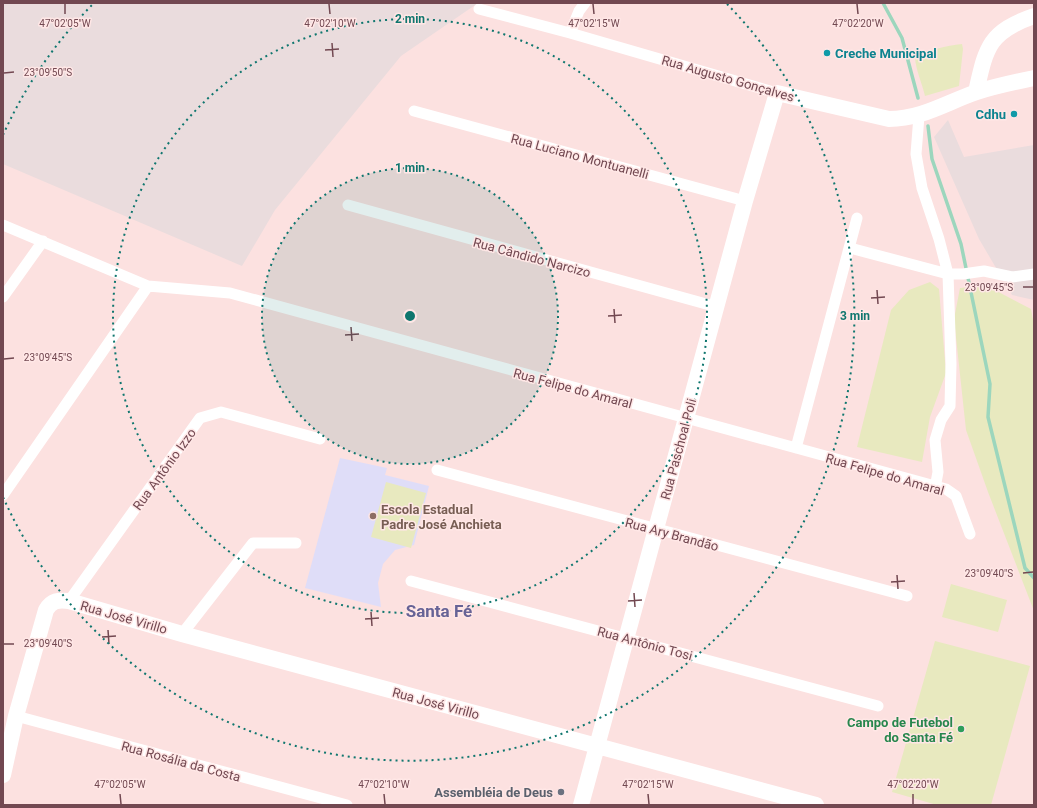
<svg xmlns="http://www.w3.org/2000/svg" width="1037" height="808" font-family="Roboto,sans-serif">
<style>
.industrial{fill:#eadcdd}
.education{fill:#dfddf8}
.green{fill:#e8e9bf}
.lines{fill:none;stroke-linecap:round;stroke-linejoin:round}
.stream{stroke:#9cd6bd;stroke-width:3.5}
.street{stroke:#fff;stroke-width:11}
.secondary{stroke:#fff;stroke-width:16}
.ticks{fill:none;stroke:#724851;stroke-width:1.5}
.ring{fill:none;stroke:#0f766e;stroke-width:2;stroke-dasharray:2 4}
.culture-dot{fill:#0f9aa8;stroke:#ffe7e6;stroke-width:1.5}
.education-dot{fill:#8d6e63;stroke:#ffe7e6;stroke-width:1.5}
.leisure-dot{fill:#2e9e5b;stroke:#ffe7e6;stroke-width:1.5}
.worship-dot{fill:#6b7280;stroke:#ffe7e6;stroke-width:1.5}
.labels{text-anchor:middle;stroke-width:3;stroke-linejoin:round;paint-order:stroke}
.culture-label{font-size:13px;font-weight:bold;fill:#0d838f;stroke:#ffe7e6;text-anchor:start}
.street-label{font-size:13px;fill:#724851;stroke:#ffe7e6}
.education-label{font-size:13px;font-weight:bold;fill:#785e54;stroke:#ffe7e6;text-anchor:start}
.leisure-label{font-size:13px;font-weight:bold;fill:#27864d;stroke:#ffe7e6;text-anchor:end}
.worship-label{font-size:13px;font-weight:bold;fill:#5b616d;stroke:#ffe7e6;text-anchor:end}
.district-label{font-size:17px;font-weight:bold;fill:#676396;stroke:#ffe7e6}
.ticks-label{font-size:10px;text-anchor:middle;fill:#724851;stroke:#ffe7e6;stroke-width:3;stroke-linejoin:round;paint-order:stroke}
.centre{fill:#0f766e;stroke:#ffe7e6;stroke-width:2}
.ring-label{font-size:12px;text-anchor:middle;font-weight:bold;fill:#0f766e;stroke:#ffe7e6;stroke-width:3;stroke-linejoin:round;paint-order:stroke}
</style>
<rect width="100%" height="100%" fill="#fce1e0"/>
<!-- industrial -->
<path class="industrial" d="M 3,3 L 478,3 L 401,56 L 275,210 L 242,266 L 3,164 Z
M 948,120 L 964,157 L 1034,145 L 1034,300 L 1012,295 L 979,239 L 934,137 Z"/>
<!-- education -->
<path class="education" d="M 340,458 L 387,468 L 385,475 L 429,486 L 414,545 L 395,550 L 383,564 L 378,583 L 381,607 L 305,588 Z"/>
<!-- green -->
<path class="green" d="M 962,44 L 963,49 L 959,86 L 925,96 C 922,83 916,71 915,58 C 929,49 946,46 962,44 Z
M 930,282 L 939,289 L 946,373 L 930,417 L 922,462 L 857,447 L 891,310 L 909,290 Z
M 987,286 L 1031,309 L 1034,326 L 1034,611 L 988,492 L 966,430 L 954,319 L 960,288 Z
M 386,482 L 426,493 L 411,548 L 371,537 Z
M 951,584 L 1007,600 L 998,632 L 942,617 Z
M 935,641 L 1030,666 L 991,805 L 937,805 L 892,792 Z"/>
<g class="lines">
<!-- stream -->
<path class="stream" d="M 883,3 L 902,38 L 918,98
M 928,126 L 932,159 L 961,244 L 990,384 L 988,417 L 1025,568 L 1034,578"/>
<!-- street -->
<path class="street" d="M 479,9 L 570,33 L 777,93
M 570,33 L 579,11 L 585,3
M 414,111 L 745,201
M 919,116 L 916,154 L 922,188 L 939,239 L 948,274 L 951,364 L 950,406 L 941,420 L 935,440 L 938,472 L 935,488
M 348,205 L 717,307
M 3,225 L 148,286 L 230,293 L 946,489 L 956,496 L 970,534
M 850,248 L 948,274 L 963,274 L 984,271 L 1012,277 L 1034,274
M 3,297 L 43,241
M 796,448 L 857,218
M 437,470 L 907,596
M 3,495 L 148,286
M 411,581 L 878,706
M 69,601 L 200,418 L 221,412 L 320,439
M 182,634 L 253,543 L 296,543
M 16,716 L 347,805"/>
<!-- secondary -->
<path class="secondary" d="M 976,92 C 986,48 988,32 1034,16
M 3,775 L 16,716 L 46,610 C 52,600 58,600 69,601 L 182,634 L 816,805
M 581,805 L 745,201 L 777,93 L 889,119 C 922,119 947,102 977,92 C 995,86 1015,82 1034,78"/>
</g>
<!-- ticks -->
<path class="ticks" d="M 65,4 L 65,14M 329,4 L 330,14M 593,4 L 594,14M 857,4 L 858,14M 332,43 L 333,57M 325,50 L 339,49M 4,73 L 14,72M 1023,287 L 1033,287M 877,290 L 878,304M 871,298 L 885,297M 614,309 L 615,323M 608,316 L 622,315M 351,327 L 352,341M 345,335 L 359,334M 4,359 L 14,358M 1023,573 L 1033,572M 897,575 L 898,589M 891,582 L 905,581M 634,593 L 635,607M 628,601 L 642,600M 371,612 L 372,626M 365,619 L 379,618M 108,630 L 109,644M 102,637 L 116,636M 4,644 L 14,644M 120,794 L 121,804M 384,794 L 385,804M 648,794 L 649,804M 913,794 L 913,804"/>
<!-- distance rings -->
<circle cx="410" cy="316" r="148" fill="#0f766e" fill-opacity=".12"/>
<g class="ring">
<circle cx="410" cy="316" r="148"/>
<circle cx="410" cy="316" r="297"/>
<path d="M3 135A445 445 0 0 1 93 4M727 4A445 445 0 1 1 3 497"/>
</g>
<!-- markers -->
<g class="culture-dot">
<circle cx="827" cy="53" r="4"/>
<circle cx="1014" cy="114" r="4"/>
</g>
<circle class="education-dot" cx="373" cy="516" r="4"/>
<circle class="leisure-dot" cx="961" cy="729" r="4"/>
<circle class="worship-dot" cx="561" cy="792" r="4"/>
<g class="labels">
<!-- culture labels -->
<g class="culture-label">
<text x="835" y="58">Creche Municipal</text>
<text x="1006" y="119" text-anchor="end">Cdhu</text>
</g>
<!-- street labels -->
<g class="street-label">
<text transform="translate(728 78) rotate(16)" y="5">Rua Augusto Gonçalves</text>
<text transform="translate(580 156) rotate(15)" y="5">Rua Luciano Montuanelli</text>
<text transform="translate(532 257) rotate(15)" y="5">Rua Cândido Narcizo</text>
<text transform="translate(573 388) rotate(15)" y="5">Rua Felipe do Amaral</text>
<text transform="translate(678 449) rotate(-75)" y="5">Rua Paschoal Poli</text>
<text transform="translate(164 469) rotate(-54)" y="5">Rua Antônio Izzo</text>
<text transform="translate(885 474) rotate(16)" y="5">Rua Felipe do Amaral</text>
<text transform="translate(672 534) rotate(15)" y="5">Rua Ary Brandão</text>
<text transform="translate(124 617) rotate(16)" y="5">Rua José Virillo</text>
<text transform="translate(645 643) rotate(15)" y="5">Rua Antônio Tosi</text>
<text transform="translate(436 703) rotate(15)" y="5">Rua José Virillo</text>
<text transform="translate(181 761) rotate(15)" y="5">Rua Rosália da Costa</text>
</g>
<!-- education labels -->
<g class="education-label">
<text x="381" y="514">Escola Estadual<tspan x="381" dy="15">Padre José Anchieta</tspan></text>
</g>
<!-- leisure labels -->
<g class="leisure-label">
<text x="953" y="727">Campo de Futebol<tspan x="953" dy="15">do Santa Fé</tspan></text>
</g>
<!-- worship labels -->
<g class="worship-label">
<text x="553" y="797">Assembléia de Deus</text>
</g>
<!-- district labels -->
<g class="district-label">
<text x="439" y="617">Santa Fé</text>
</g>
</g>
<g class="ticks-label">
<text x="65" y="27">47°02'05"W</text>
<text x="330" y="27">47°02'10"W</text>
<text x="594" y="27">47°02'15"W</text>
<text x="858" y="27">47°02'20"W</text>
<text x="48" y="76">23°09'50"S</text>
<text x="989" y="291">23°09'45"S</text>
<text x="48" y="361">23°09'45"S</text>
<text x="989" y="577">23°09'40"S</text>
<text x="48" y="647">23°09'40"S</text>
<text x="120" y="788">47°02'05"W</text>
<text x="384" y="788">47°02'10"W</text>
<text x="648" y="788">47°02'15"W</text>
<text x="913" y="788">47°02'20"W</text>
</g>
<circle cx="410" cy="316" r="6" class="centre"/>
<g class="ring-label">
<text x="410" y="23">2 min</text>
<text x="410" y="172">1 min</text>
<text x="855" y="320">3 min</text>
</g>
<!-- border -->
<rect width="1037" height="808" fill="none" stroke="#724851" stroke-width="8"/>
</svg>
